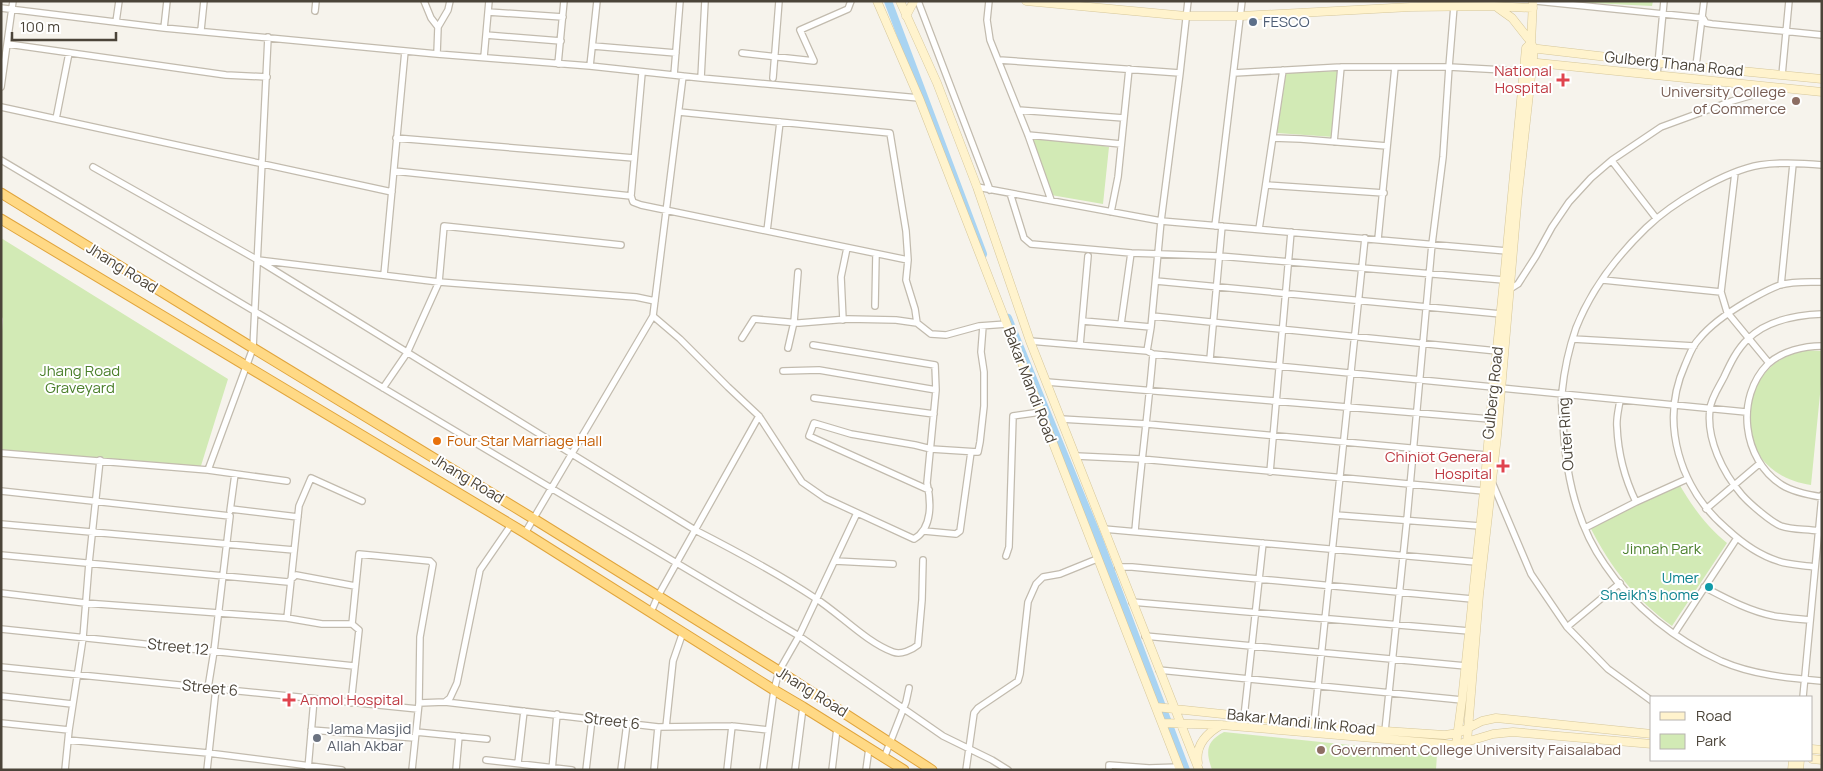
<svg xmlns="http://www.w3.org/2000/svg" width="1823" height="771" font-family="Manrope,sans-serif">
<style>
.green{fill:#d2eab5}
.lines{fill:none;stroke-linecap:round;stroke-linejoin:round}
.canal{stroke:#a9d4f2;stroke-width:8}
.minor-casing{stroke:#c2bbae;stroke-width:8}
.secondary-casing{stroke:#d6c79b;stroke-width:9}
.trunk-casing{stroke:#e0a43c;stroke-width:11}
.minor{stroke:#fff;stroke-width:5.5}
.secondary{stroke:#fff3cd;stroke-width:8}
.trunk{stroke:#ffd985;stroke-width:9}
.service-dot{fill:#5c6f8a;stroke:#fff;stroke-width:2}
.health-dot{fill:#e0444e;stroke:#fff;stroke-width:2}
.education-dot{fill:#8d6e63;stroke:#fff;stroke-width:2}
.food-dot{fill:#e8710a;stroke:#fff;stroke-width:2}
.culture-dot{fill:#0f9aa8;stroke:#fff;stroke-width:2}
.worship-dot{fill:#6b7280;stroke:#fff;stroke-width:2}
.labels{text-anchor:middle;stroke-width:4;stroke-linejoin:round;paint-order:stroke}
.service-label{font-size:15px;fill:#4e5e75;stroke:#fff;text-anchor:start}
.street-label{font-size:15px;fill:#4b4439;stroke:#fff}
.health-label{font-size:15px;fill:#be3a42;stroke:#fff;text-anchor:end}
.education-label{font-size:15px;fill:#785e54;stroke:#fff;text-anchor:end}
.park-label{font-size:15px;fill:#4a7f2a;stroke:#fff}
.food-label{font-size:15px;fill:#c56008;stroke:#fff;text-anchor:start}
.culture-label{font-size:15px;fill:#0d838f;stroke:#fff;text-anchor:end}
.worship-label{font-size:15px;fill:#5b616d;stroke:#fff;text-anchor:start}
</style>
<rect width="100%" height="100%" fill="#f6f3ec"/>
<!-- green -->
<path class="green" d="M 1551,1 L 1653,1 L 1652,6 Z
M 1338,71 L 1333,137 L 1277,133 L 1286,73 Z
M 1028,133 L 1109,147 L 1103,204 L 1051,195 Z
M 1,238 L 228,379 L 200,469 L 1,452 L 1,344 L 3,319 L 1,315 Z
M 1804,350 L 1822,351 L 1822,374 L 1811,485 C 1792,482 1774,474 1762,459 C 1741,431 1747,386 1773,365 C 1782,357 1793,354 1804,350 Z
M 1678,482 C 1691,505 1706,526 1727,543 L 1672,626 C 1635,599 1611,568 1590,527 Z
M 1224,732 L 1437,754 L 1436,770 L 1212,770 C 1206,752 1205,742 1224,732 Z"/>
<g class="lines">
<!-- canal -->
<path class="canal" d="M 888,1 L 983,254
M 1008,318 L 1098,537 L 1186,770"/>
<defs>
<path id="minor" d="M 424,1 L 431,18 L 438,27
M 918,1 L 990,190
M 989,1 L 987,20 L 990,40 L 1028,135 L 1051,200
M 1536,1 L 1703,18 L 1706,23 L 1712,24 L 1822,35
M 1,8 L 164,28 L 437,54 L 590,66 L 701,78 L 919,98
M 315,11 L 316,1
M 488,12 L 563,17
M 116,22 L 119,1
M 164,28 L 167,1
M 201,30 L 204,1
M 486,35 L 561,41
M 8,44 L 226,75 L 267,77
M 593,46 L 676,53
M 742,53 L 814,61 L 800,30 L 848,9 L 851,1
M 437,54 L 438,27 L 448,10 L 450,1
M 484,57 L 489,1
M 999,60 L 1180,73
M 558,64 L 564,1
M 590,66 L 597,1
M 1696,66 L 1704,1
M 1234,73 L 1341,67 L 1449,67 L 1523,71
M 674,75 L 680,1
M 1657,75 L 1664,1
M 1782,75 L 1789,1
M 701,78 L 705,1
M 773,78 L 779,1
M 1,87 L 13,1
M 1,107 L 392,192
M 1018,110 L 1124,118
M 679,112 L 890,133 L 906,231 L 908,260 L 906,280 L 915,309 L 917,323
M 56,119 L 69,53
M 1028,135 L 1121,144
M 396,138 L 634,158
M 1273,138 L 1301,139 L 1387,146
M 1334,142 L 1341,67
M 1,160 L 799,636 L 943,736 L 992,760 L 1008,770
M 1612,161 L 1656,218
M 1822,165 C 1802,163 1780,162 1760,165 C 1725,171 1672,203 1646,228 C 1617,256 1591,290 1576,328 C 1569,348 1564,372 1562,392 C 1561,402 1562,412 1563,421 C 1565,470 1576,524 1605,565 C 1633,607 1676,640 1721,661 C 1753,675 1788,678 1822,681
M 93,167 L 256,259 L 695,530 C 736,551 776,572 815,598 C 839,613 867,643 893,652 C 901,655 912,650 918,645 L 922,600 L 923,560
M 394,171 L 631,196 L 633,202 L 641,205 L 908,260
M 1735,173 L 1721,292 L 1727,312 L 1769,363
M 1267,185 L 1384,193
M 977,187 L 1161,221 L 1507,251
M 1010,193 L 1024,238 L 1031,244 L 1131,253 L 1219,256 L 1504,280
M 631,196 L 642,73
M 1111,212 L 1118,177 L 1129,69
M 1215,226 L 1242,1
M 1259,229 L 1283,70
M 767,231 L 780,122
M 1378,239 L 1395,67
M 258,260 L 439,282 L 636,297 L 655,301
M 384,275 L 405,51
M 1603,280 L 1721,292
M 1156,281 L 1501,314
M 1781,285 L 1793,164
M 1507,291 L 1518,284 L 1536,256 L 1552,227 L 1569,202 L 1591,178 L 1612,160 L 1661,127 L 1732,101 L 1777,88
M 875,306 L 876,254
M 653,316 L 680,339 L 728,387 L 759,416 L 802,482 L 825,498 L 914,539 C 933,528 931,501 927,483 L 936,390 L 935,365 L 813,345
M 1152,316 L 1497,351
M 843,320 L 841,277 L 847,248
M 1083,321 L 1151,327
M 1121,324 L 1131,253
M 742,338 L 754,319 L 799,323 L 848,319 L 896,320 L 917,323 L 931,334 L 946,335 L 979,326 L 1007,324
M 1573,339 L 1694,346
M 1030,341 L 1147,351 L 1153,354 L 1493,387
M 1080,345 L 1088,256
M 1822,346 C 1804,346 1782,351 1768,364 C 1735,397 1742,460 1782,485 C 1793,492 1809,495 1822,497
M 788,348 L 794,322 L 798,272
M 1147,351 L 1151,327 L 1161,221 L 1180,73 L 1188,1
M 1210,359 L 1222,226
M 783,371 L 819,370 L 936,390
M 1047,382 L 1490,419
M 383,388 L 407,353 L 439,282 L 444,226 L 621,245
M 1501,388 L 1746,412
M 814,398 L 934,414
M 1620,400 C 1619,408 1616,418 1617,427 C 1618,452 1625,479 1636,502
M 1061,419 L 1147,424 L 1487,455
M 1,453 L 208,470 L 253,348 L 268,37
M 1076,456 L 1141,459 L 1484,491
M 208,470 L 287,481
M 1270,472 L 1291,232
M 1492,482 L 1531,574 L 1567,627 L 1608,669 L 1652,701
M 929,490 L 809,436 L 814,423 L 851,434 L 915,445 L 931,449 L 978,452 L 980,442 L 984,406 L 984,372 L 981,352 L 983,326
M 1,491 L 230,516 L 214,651 L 208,688
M 231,509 L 298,517
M 1706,509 L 1759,464
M 230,511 L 235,474
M 1336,515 L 1480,526
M 1,524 L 294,550
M 1585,528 L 1636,502 L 1687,479
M 1104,529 L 1476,562
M 924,531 L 956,534 L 960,531 L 971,452
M 1135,531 C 1140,472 1148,413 1153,354
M 1818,531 C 1807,529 1792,530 1781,526 C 1771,522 1750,504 1742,495 C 1723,473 1706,439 1710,409 C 1711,398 1719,387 1724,377 C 1730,364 1737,349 1748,339 C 1767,320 1797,315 1822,314
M 525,533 L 653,316 L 683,76
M 1,555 L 288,582 L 296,575 L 355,586
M 1006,556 L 1009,547 L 1013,416 L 1041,412
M 835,561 L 893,564
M 1118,567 L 1132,567 L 1472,599
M 1815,567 C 1803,565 1789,565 1778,561 C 1759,555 1741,542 1727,529 C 1680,489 1659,423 1685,365 C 1689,356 1692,346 1699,339 C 1712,323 1729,312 1746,302 C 1757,296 1768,289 1780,285 C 1793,281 1808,282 1822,282
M 1704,587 C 1727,599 1749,611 1774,616 C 1786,618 1798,619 1810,620
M 1,593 L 85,603 L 287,618 L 322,624 L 352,624
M 1132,602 L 1469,631
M 651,612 L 658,596 L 759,416
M 287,618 L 299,506 L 311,478 L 362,501
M 1567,627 L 1620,583
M 1,629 L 354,666
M 1674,634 L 1737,538
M 1145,636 L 1466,666
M 1,667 L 418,709
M 1159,670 L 1462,700
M 1,696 L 72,704
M 1803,697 L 1822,495
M 445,702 L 450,698 L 457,683 L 480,570 L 511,525
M 351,703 L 359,630 L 352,624 L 359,554 L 430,561 L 433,564 L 420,637 L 419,703 L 412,770
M 419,703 L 445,702 L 658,727 L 732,726 L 768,730
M 1244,717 L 1263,543
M 1,723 L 69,730 L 65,770
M 1314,724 L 1365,238
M 666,727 L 673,661 L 683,632
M 69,730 L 83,638 L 89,563 L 100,460
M 311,730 L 415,738
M 1385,731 L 1407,519 L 1432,244 L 1443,157 L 1449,67 L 1454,6
M 416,732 L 487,739
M 68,740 L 208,753 L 342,770
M 884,758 L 906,702 L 909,688
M 486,760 L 572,770
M 518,763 L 524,711
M 308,769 L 314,699
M 207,770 L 216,688
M 456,770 L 459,736
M 552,770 L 557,714
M 586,770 L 592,719
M 621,770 L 627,723
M 654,770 L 658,727
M 727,770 L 732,726
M 763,770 L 774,690 L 779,671 L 799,636 L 857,513
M 795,770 L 803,707
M 832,770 L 837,728
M 866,770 L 869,748
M 966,770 L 974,713 L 978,708 L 1018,681 L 1020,674 L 1028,602 L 1036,584 L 1043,577 L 1060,574 L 1097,559
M 1109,770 L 1109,765 L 1149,768
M 1149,770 L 1149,768 L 1179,767"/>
<path id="secondary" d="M 877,1 L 919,98 L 1180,770
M 900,1 L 937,83 L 977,187 L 1030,341 L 1199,770
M 1026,1 L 1186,16 L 1241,16 L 1411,7 L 1494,6 L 1533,8
M 1498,8 L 1512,18 L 1531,42
M 906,16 L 914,1
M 1530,48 L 1659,63 L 1822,79
M 1528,62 L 1822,92
M 1156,707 L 1385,731 L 1445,735 L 1458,733 L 1482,721 L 1496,718 L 1652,734
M 1163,723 L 1221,725 L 1456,745 L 1493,734 L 1513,732 L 1652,744
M 1467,742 L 1479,595 L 1497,436 L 1518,193 L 1534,49 L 1531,43 L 1533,1
M 1456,745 L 1462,700 L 1484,491 L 1493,387 L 1504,280 L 1526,48 L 1531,43
M 1812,749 L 1822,750
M 1812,759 L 1822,760
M 1198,763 C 1195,745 1207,733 1221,725
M 1792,770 L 1793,760
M 1799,770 L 1800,760"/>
<path id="trunk" d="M 1,193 L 253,348 L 534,519 L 779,671 L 932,770
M 1,219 L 525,533 L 774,690 L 803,707 L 904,770"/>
</defs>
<!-- minor casing -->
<use href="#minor" class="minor-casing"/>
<!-- secondary casing -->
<use href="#secondary" class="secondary-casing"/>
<!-- trunk casing -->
<use href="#trunk" class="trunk-casing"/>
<!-- minor -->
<use href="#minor" class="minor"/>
<!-- secondary -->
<use href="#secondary" class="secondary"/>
<!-- trunk -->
<use href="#trunk" class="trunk"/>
</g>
<!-- markers -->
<circle class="service-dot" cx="1253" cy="22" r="5"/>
<g class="health-dot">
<path d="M1560.5 72.5h5v5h5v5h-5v5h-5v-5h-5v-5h5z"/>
<path d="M1500.5 458.5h5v5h5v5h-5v5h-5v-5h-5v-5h5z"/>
<path d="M286.5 692.5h5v5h5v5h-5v5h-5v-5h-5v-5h5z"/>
</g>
<g class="education-dot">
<circle cx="1796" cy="101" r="5"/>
<circle cx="1321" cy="750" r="5"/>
</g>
<circle class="food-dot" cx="437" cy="441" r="5"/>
<circle class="culture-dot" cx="1709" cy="587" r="5"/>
<circle class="worship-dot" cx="317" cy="738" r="5"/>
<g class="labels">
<!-- service labels -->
<g class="service-label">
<text x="1263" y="27">FESCO</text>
</g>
<!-- street labels -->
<g class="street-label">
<text transform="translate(1674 64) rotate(6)" y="5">Gulberg Thana Road</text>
<text transform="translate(122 268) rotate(32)" y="5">Jhang Road</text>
<text transform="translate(1030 385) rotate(69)" y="5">Bakar Mandi Road</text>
<text transform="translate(1493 393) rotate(-84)" y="5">Gulberg Road</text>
<text transform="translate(1566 434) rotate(-94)" y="5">Outer Ring</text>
<text transform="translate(468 479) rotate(31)" y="5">Jhang Road</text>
<text transform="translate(178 647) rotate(6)" y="5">Street 12</text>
<text transform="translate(210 688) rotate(6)" y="5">Street 6</text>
<text transform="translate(812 692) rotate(32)" y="5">Jhang Road</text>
<text transform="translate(612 721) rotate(7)" y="5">Street 6</text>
<text transform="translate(1301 722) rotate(6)" y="5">Bakar Mandi link Road</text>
</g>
<!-- health labels -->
<g class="health-label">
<text x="1552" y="76">National<tspan x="1552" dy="17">Hospital</tspan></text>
<text x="1492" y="462">Chiniot General<tspan x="1492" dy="17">Hospital</tspan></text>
<text x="300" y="705" text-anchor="start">Anmol Hospital</text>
</g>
<!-- education labels -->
<g class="education-label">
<text x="1786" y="97">University College<tspan x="1786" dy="17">of Commerce</tspan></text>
<text x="1331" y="755" text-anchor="start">Government College University Faisalabad</text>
</g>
<!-- park labels -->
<g class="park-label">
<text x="80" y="376">Jhang Road<tspan x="80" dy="17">Graveyard</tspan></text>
<text x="1662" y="554">Jinnah Park</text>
</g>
<!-- food labels -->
<g class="food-label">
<text x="447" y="446">Four Star Marriage Hall</text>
</g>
<!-- culture labels -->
<g class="culture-label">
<text x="1699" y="583">Umer<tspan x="1699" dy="17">Sheikh's home</tspan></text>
</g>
<!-- worship labels -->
<g class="worship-label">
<text x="327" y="734">Jama Masjid<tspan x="327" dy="17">Allah Akbar</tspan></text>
</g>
</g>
<!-- border -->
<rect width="1823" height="771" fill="none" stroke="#4b4439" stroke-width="5"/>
<!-- legend -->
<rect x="1650" y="696" width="162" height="65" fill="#ffffff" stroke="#b7b4b0"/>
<rect x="1660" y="712" width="25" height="8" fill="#fff3cd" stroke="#b7b4b0"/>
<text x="1696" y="721" font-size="15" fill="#4b4439">Road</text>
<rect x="1660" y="734" width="25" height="15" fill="#d2eab5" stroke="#b7b4b0"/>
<text x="1696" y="746" font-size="15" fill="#4b4439">Park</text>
<!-- scale -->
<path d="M12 32v8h104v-8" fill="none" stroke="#4b4439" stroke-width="2.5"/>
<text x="20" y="32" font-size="15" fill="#4b4439" stroke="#ffffff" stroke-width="4" paint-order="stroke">100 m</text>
</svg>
